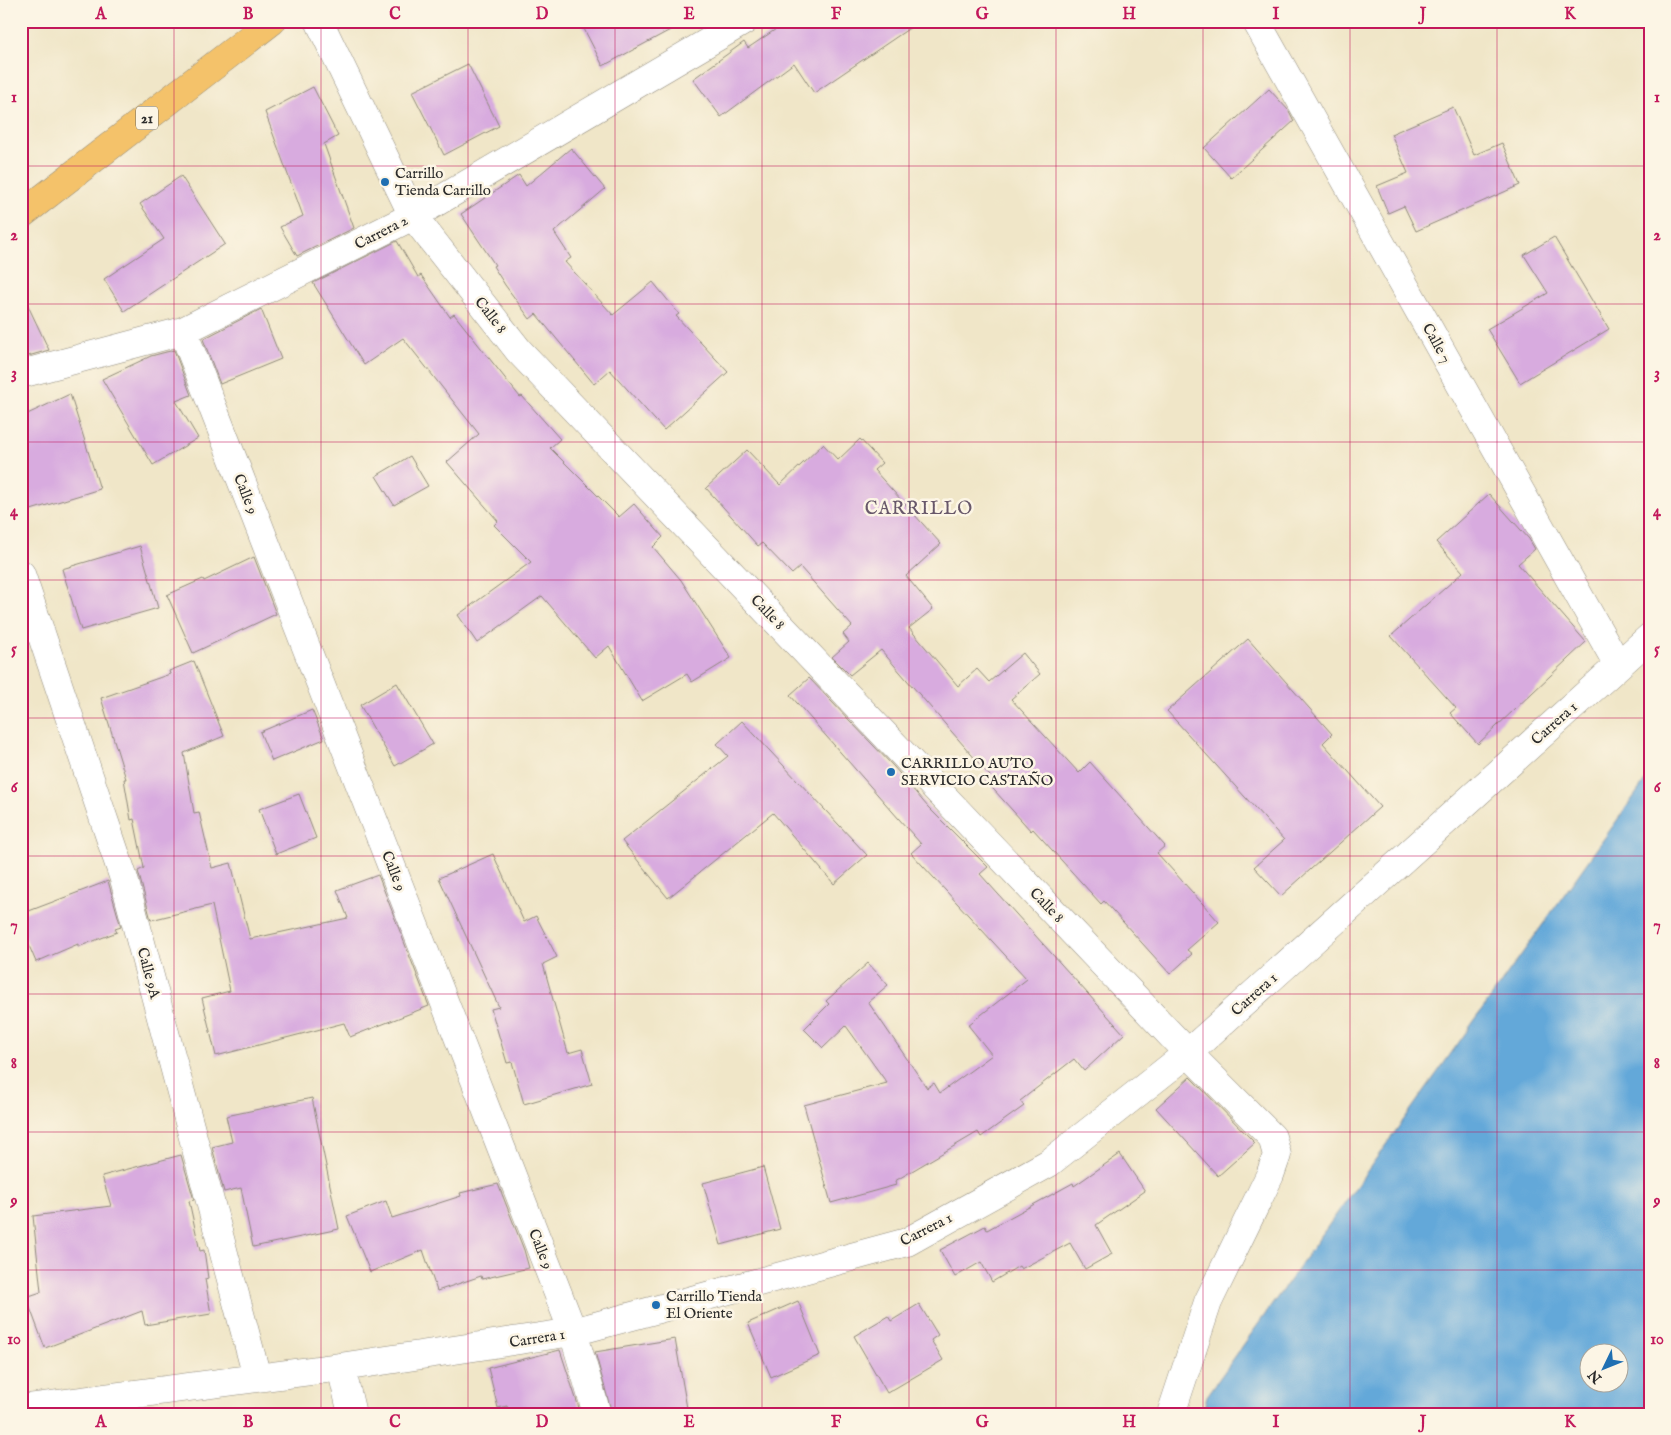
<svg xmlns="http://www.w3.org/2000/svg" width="1671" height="1435" font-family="'IM FELL English',serif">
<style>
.water{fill:#64a8d9;stroke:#486a82;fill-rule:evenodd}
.building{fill:#d8abdf}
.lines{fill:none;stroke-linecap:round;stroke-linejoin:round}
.street-casing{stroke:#8e887a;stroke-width:29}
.primary-casing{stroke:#8e887a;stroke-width:29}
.street{stroke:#fff;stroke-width:28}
.primary{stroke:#f4c26a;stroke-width:28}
.grid{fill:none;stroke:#c2185b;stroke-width:1;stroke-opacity:0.55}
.poi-dot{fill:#1f6fb2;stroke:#fcf5e5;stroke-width:2}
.labels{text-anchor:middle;stroke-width:5;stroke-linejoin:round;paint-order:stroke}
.shield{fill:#fcf5e5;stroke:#6a6863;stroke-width:1}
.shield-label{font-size:14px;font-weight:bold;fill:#2b2b2b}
.poi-label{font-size:15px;fill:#2b2b2b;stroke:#fcf5e5;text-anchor:start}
.street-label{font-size:15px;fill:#2b2b2b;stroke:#fcf5e5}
.quarter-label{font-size:18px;letter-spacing:1px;fill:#68586a;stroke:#fcf5e5}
.neatline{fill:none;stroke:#c2185b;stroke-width:2}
.grid-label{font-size:16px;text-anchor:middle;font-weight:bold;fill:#c2185b}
</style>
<rect width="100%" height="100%" fill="#fcf5e5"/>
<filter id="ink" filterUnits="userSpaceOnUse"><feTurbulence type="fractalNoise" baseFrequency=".02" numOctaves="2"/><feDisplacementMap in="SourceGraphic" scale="10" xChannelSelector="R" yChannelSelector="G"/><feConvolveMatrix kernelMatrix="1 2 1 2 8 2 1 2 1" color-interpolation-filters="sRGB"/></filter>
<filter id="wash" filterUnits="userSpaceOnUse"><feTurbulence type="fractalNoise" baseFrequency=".0096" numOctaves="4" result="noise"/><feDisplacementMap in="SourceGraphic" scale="20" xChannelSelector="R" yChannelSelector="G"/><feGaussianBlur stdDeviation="1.12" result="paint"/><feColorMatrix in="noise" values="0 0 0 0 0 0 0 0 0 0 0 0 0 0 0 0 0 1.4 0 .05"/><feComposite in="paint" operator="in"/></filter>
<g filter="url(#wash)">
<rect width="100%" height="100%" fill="#f0e6c8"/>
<!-- water -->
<path class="water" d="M 1650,774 L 1650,1414 L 1203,1414 L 1207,1396 ZM 1588,1352 L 1618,1352 L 1618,1382 L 1588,1382 Z"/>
<g id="blocks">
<!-- building -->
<path class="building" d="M 580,21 L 687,21 L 603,66 Z
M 788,21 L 920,21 L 814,93 L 794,63 L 721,117 L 693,79 L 744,42 L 748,48 Z
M 468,64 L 499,126 L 444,155 L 412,92 Z
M 313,87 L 338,136 L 324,144 L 354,228 L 297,256 L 280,227 L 303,216 L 265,112 Z
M 1269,89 L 1289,111 L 1294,121 L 1231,178 L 1204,148 Z
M 1453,107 L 1474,155 L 1502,143 L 1520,185 L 1416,231 L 1404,206 L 1388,213 L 1377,186 L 1408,173 L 1391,134 Z
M 571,148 L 605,189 L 554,232 L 571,258 L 565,262 L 613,315 L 653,282 L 679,314 L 676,316 L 728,372 L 664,430 L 610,370 L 594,384 L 536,314 L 530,319 L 505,285 L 493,266 L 495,265 L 461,214 L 519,175 L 526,186 Z
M 181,176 L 225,244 L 124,311 L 104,279 L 164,239 L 140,204 Z
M 1554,237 L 1609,329 L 1520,383 L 1487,329 L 1548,293 L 1524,255 Z
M 397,241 L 418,277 L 421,275 L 450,317 L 454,314 L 520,397 L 522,396 L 560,439 L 550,448 L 619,517 L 634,504 L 663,537 L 653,547 L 681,580 L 731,658 L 692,682 L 687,674 L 642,701 L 609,646 L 595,658 L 542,596 L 477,643 L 458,615 L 531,562 L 494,525 L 498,521 L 447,462 L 479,434 L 403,338 L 364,365 L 313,283 Z
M 21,291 L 49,350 L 21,358 Z
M 261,309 L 281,359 L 220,384 L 203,339 Z
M 174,350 L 191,395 L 176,401 L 198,438 L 153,465 L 102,379 L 151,356 Z
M 70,394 L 100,489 L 21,513 L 21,417 Z
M 860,439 L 882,463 L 874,470 L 941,544 L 906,576 L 933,609 L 909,628 L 958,686 L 977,669 L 989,682 L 1023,653 L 1040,674 L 1011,699 L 1079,773 L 1090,762 L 1165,846 L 1157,853 L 1219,922 L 1187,950 L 1192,954 L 1170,974 L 1104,901 L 1101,904 L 1033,829 L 1031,831 L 985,780 L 990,776 L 881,650 L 850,675 L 832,657 L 849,642 L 843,634 L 852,626 L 800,567 L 792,574 L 762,543 L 758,546 L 706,488 L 747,450 L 780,485 L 823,444 L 838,460 Z
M 410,456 L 428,486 L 394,505 L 376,476 Z
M 1489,494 L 1529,539 L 1535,549 L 1518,564 L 1586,642 L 1478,744 L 1450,713 L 1456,708 L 1391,636 L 1463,572 L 1436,542 Z
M 140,546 L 158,608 L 81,630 L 62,569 Z
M 254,557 L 276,614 L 193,653 L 167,595 L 203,579 L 204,581 Z
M 1248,639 L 1332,734 L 1323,743 L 1380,807 L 1281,896 L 1254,867 L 1284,840 L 1167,711 Z
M 194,661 L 224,736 L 184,753 L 194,813 L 199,812 L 212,868 L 231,863 L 250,939 L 348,918 L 337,890 L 378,875 L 429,1006 L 350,1037 L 344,1023 L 216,1056 L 202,998 L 230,991 L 212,905 L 151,920 L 138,871 L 144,868 L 134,819 L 131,820 L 124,779 L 126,779 L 101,698 L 170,674 L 169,671 Z
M 809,678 L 894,767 L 928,807 L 988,867 L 980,874 L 1124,1034 L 1084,1071 L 1074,1059 L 1020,1101 L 1024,1106 L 981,1137 L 978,1132 L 895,1181 L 896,1185 L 831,1203 L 804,1105 L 887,1083 L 846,1026 L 823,1048 L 804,1029 L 829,1004 L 826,1001 L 868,963 L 888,985 L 868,1002 L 927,1088 L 934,1083 L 940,1093 L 992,1055 L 968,1025 L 1027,979 L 911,853 L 921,844 L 790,695 Z
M 397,683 L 433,744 L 395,766 L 360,705 Z
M 312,710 L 324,739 L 272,761 L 260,732 Z
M 742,721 L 867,855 L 834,884 L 773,813 L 668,898 L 622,841 L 728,756 L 717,744 Z
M 299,794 L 316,838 L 276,854 L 259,809 Z
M 493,854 L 524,922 L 536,916 L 557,957 L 543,964 L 568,1053 L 582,1049 L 592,1084 L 524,1104 L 512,1062 L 507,1063 L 491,1009 L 499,1007 L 439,878 Z
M 108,881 L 121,927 L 115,929 L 117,932 L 78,947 L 78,944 L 36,962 L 21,927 L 21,914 Z
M 1190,1077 L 1255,1143 L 1218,1176 L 1156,1108 Z
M 312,1098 L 339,1229 L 253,1247 L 241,1188 L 224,1192 L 212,1147 L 232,1142 L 226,1116 Z
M 1120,1154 L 1145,1191 L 1096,1225 L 1112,1254 L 1085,1269 L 1070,1243 L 1021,1269 L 1019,1266 L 992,1282 L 981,1262 L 955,1277 L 940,1250 L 985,1226 L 987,1230 L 1073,1183 L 1074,1186 Z
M 181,1155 L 194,1200 L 189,1201 L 200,1251 L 204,1250 L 208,1278 L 205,1279 L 211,1314 L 145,1325 L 142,1311 L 45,1348 L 26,1297 L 41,1292 L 33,1216 L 111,1206 L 102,1176 Z
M 763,1167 L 780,1229 L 721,1245 L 703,1183 Z
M 498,1184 L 524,1250 L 529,1268 L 482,1279 L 481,1276 L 437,1291 L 423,1250 L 370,1272 L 347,1216 L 386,1201 L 392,1218 L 461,1196 L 460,1193 Z
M 798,1301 L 820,1355 L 771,1377 L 748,1323 Z
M 919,1304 L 938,1335 L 931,1340 L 943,1360 L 887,1393 L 854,1336 L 888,1316 L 891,1321 Z
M 675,1339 L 688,1414 L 612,1414 L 595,1352 Z
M 560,1350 L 581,1414 L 509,1414 L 507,1406 L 498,1408 L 488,1368 Z"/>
</g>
</g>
<g filter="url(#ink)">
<use href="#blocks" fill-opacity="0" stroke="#8e887a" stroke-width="1"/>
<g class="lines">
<defs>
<path id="street" d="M 319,21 L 413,216 L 519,351 L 1188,1053 L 1272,1137 L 1277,1155 L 1270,1175 L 1208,1302 L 1171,1414
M 1256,21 L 1618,665
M 183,331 L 573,1332 L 597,1414
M 21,374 L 183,331 L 413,216 L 744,21
M 21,574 L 124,879 L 257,1377
M 341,1367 L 352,1414
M 21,1409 L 341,1367 L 573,1332 L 907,1242 L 1049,1163 L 1188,1053 L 1650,637"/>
<path id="primary" d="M 21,215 L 272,21"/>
</defs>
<!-- street casing -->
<use href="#street" class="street-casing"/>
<!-- primary casing -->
<use href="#primary" class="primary-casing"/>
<!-- street -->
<use href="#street" class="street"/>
<!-- primary -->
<use href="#primary" class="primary"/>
</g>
</g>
<!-- grid -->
<path class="grid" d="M 174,21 L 174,1414M 321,21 L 321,1414M 468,21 L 468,1414M 615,21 L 615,1414M 762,21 L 762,1414M 909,21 L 909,1414M 1056,21 L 1056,1414M 1203,21 L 1203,1414M 1350,21 L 1350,1414M 1497,21 L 1497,1414M 21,166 L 1650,166M 21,304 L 1650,304M 21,442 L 1650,442M 21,580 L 1650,580M 21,718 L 1650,718M 21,856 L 1650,856M 21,994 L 1650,994M 21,1132 L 1650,1132M 21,1270 L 1650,1270"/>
<!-- markers -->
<g class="poi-dot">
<circle cx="385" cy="182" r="5"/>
<circle cx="891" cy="772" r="5"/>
<circle cx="656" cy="1305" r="5"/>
</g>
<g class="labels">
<!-- shield labels -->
<rect class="shield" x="136" y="106.5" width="22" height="23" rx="4"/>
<g class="shield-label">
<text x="147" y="123">21</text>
</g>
<!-- poi labels -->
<g class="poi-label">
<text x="395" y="178">Carrillo<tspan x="395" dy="17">Tienda Carrillo</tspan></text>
<text x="901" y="768">CARRILLO AUTO<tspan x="901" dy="17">SERVICIO CASTAÑO</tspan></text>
<text x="666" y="1301">Carrillo Tienda<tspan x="666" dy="17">El Oriente</tspan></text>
</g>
<!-- street labels -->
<g class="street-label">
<text transform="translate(381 232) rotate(-27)" y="5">Carrera 2</text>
<text transform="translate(491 315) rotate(52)" y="5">Calle 8</text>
<text transform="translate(1437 343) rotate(61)" y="5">Calle 7</text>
<text transform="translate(246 494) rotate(69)" y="5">Calle 9</text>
<text transform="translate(768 612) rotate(46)" y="5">Calle 8</text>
<text transform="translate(1554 723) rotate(-42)" y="5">Carrera 1</text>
<text transform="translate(394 871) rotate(69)" y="5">Calle 9</text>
<text transform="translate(1047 905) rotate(46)" y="5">Calle 8</text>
<text transform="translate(149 973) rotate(75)" y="5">Calle 9A</text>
<text transform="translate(1254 994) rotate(-42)" y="5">Carrera 1</text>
<text transform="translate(926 1229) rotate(-27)" y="5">Carrera 1</text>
<text transform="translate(541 1249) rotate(69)" y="5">Calle 9</text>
<text transform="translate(537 1338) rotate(-9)" y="5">Carrera 1</text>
</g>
<!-- quarter labels -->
<g class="quarter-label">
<text x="919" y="514">CARRILLO</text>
</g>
</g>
<!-- margin -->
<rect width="1671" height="1435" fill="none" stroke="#fcf5e5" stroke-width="55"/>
<!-- north arrow -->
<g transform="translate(1604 1368) rotate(227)"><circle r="24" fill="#fcf5e5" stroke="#a8a49b"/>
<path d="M0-4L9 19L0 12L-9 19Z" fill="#1f6fb2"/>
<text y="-8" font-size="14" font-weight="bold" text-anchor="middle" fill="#2b2b2b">N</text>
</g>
<rect x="28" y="28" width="1616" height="1380" class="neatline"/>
<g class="grid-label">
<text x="101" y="19">A</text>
<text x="248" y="19">B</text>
<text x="395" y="19">C</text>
<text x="542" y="19">D</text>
<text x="689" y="19">E</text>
<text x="836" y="19">F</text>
<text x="982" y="19">G</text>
<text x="1129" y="19">H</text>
<text x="1276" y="19">I</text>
<text x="1423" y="19">J</text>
<text x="1570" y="19">K</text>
<text x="14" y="102">1</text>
<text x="1657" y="102">1</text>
<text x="14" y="240">2</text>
<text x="1657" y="240">2</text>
<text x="14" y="378">3</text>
<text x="1657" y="378">3</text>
<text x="14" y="516">4</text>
<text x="1657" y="516">4</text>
<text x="14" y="654">5</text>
<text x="1657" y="654">5</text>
<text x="14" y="792">6</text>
<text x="1657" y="792">6</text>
<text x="14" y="930">7</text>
<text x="1657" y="930">7</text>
<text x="14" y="1068">8</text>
<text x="1657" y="1068">8</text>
<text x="14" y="1206">9</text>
<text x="1657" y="1206">9</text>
<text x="14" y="1344">10</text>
<text x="1657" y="1344">10</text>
<text x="101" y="1427">A</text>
<text x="248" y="1427">B</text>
<text x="395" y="1427">C</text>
<text x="542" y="1427">D</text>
<text x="689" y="1427">E</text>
<text x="836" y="1427">F</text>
<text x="982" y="1427">G</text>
<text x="1129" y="1427">H</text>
<text x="1276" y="1427">I</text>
<text x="1423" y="1427">J</text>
<text x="1570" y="1427">K</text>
</g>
</svg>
